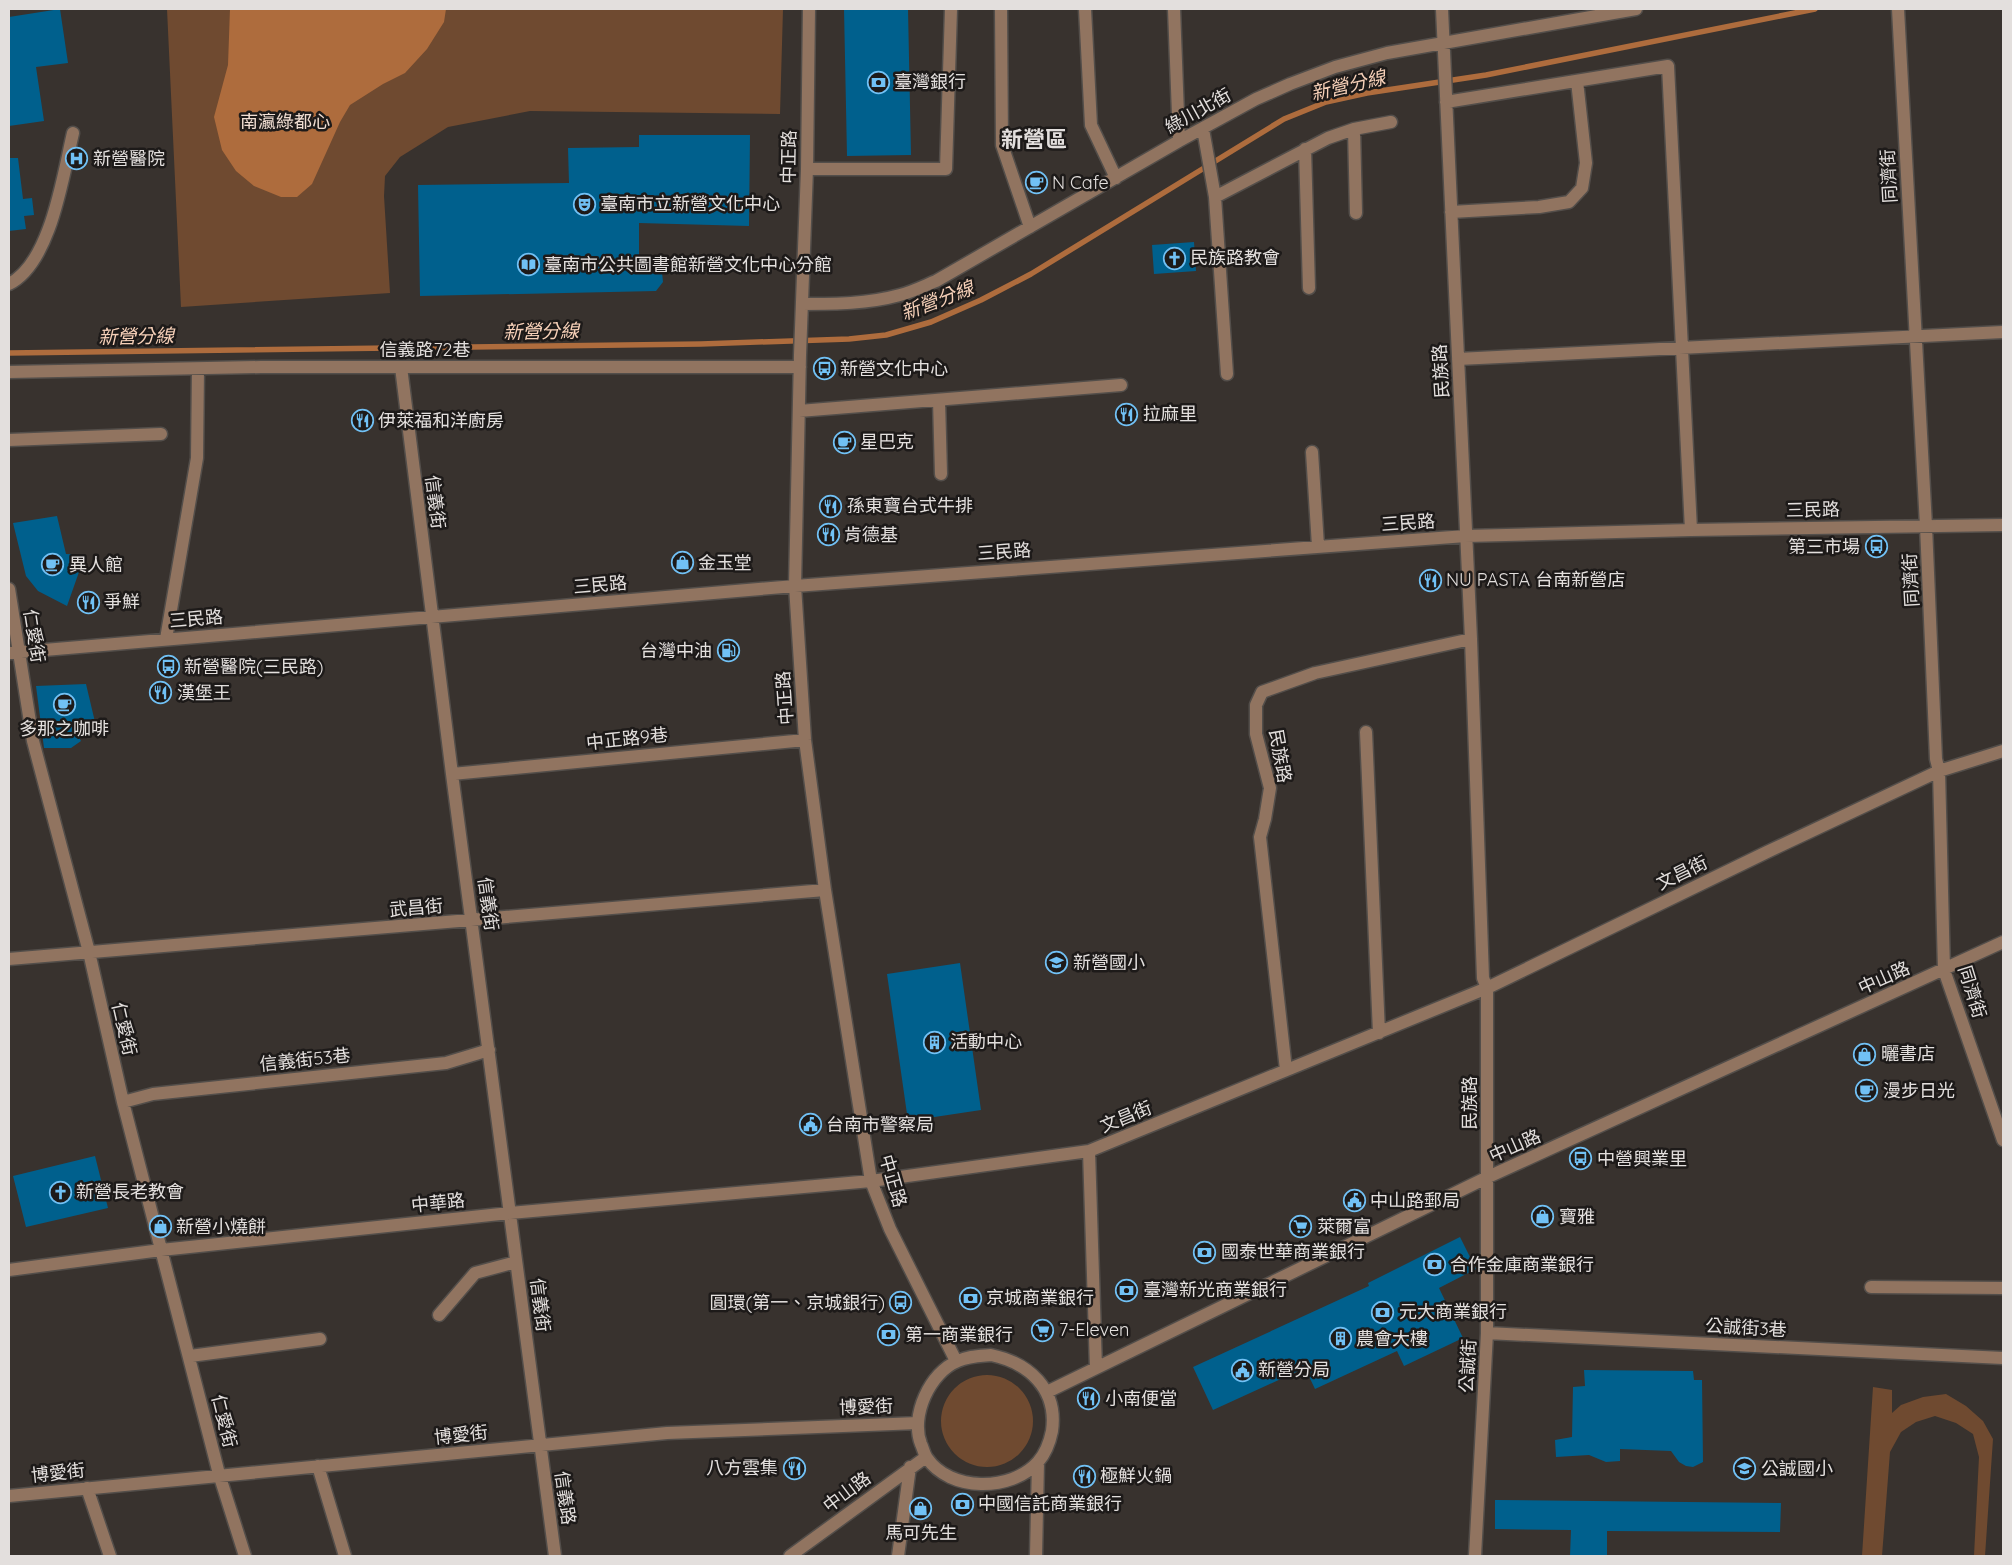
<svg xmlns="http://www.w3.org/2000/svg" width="2012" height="1565" font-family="Quicksand,'Noto Sans TC',sans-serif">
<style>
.green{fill:#6f4a30}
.water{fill:#ae6c3d}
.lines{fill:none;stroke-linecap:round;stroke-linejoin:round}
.stream{stroke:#ae6c3d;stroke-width:5.5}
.building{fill:#00608d}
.minor-casing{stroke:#534e4a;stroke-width:15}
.minor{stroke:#917460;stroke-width:12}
.labels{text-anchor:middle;stroke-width:5;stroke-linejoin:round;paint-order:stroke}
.poi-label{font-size:18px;fill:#e3dfdd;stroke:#1d1a19;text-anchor:start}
.street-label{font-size:18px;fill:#e3dfdd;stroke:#1d1a19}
.park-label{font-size:18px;fill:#f1ded2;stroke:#1d1a19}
.water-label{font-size:19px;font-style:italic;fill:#f6d0b8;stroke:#1d1a19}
.district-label{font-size:22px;font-weight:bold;fill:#e3dfdd;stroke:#1d1a19}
</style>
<rect width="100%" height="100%" fill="#38322e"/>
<!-- green -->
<path class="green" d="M 167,9 L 783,9 L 780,114 L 530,111 L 448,127 L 400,157 L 385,176 L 384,196 L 390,293 L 181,307 Z
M941 1421a46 46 0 1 1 92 0a46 46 0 1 1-92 0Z
M 1873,1387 L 1892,1390 L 1892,1413 L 1901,1405 L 1923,1397 L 1946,1394 L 1966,1406 L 1983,1421 L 1993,1439 L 1985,1556 L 1974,1556 L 1979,1457 L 1973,1434 L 1956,1423 L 1935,1416 L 1916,1422 L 1901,1432 L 1890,1452 L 1882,1556 L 1862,1556 Z"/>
<!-- water -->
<path class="water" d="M 230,9 L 446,9 L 444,22 L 427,49 L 405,73 L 383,84 L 350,105 L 340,122 L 312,184 L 297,197 L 281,197 L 254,186 L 236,171 L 222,150 L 214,117 L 228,65 Z"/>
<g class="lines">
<!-- stream -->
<path class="stream" d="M 9,353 L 701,344 L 849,339 L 886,335 L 931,322 L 981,300 L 1031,274 L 1284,119 L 1326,102 L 1367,93 L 1486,75 L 1815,9"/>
</g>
<!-- building -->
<path class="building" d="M 60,9 L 68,63 L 36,67 L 44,121 L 9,126 L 9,17 Z
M 844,9 L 908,9 L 911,155 L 847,156 Z
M 639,135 L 750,135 L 749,226 L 639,223 L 639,264 L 656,264 L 662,272 L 663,282 L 656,291 L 420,296 L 418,185 L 569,183 L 568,148 L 639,147 Z
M 9,158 L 18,158 L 23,199 L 32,198 L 34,215 L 24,216 L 26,229 L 9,231 Z
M 1194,242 L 1196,271 L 1154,274 L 1152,245 Z
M 57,516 L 66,554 L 85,555 L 67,606 L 38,591 L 26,576 L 13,523 Z
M 86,684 L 95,722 L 71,723 L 81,741 L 71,748 L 44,748 L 36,686 Z
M 960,963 L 981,1110 L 908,1121 L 887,974 Z
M 95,1156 L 108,1208 L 26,1227 L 13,1176 Z
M 1460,1237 L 1476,1269 L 1439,1288 L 1463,1338 L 1404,1366 L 1397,1351 L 1315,1389 L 1305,1368 L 1213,1410 L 1193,1367 L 1369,1286 L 1368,1283 Z
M 1584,1370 L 1693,1371 L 1694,1380 L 1702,1380 L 1703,1462 L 1693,1467 L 1686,1466 L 1679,1462 L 1671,1451 L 1620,1449 L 1620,1461 L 1606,1462 L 1589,1455 L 1556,1457 L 1555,1440 L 1572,1437 L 1573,1387 L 1585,1386 Z
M 1495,1500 L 1781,1503 L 1780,1532 L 1607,1531 L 1607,1556 L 1570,1556 L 1571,1530 L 1495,1529 Z"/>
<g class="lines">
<defs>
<path id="minor" d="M 809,9 L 807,169 L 800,355 L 795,586 L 805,740 L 825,890 L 871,1181 L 890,1229 L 956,1361
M 1001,9 L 1002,145 L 1030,227
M 1085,9 L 1091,125 L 1116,178
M 1174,9 L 1179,141
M 1442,9 L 1471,639 L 1483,978 L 1487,988 L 1487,1333 L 1475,1556
M 1898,9 L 1926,526 L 1936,759 L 1939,771 L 1944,970 L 2003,1140
M 1446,102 L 1668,66 L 1691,530
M 1203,129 L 1215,197 L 1227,374
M 1354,129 L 1356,213
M 1305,149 L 1309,288
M 807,169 L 946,169 L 951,9
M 1215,197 L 1328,138 L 1354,129 L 1391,122
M 1451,212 L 1539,207 L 1569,202 L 1582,188 L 1586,163 L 1577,81
M 9,284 C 51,263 63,175 73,133
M 802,304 C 835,304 867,304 900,295 C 912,292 924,286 936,281 L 1179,141 L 1256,99 L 1290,84 L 1335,67 L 1387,53 L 1636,9
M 1458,359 L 2003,332
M 401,367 L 452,774 L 555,1556
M 9,372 L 261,367 L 800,367
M 939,400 L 941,474
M 799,411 L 1121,385
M 9,440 L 161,434
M 1312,452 L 1318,546
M 9,589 L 33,741 L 89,952 L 123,1102 L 219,1474 L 245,1556
M 166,639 L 197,458 L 198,369
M 9,653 L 795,586 L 1466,536 L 1691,530 L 2003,525
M 1366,732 L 1379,1033
M 452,774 L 805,740
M 9,959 L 825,890
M 1286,1070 L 1260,837 L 1265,819 L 1270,788 L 1256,734 L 1256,705 L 1262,692 L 1315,673 L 1471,639
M 123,1102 L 153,1094 L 446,1063 L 489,1050
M 1089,1151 L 1096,1368
M 9,1270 L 161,1250 L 510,1213 L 871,1181 L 1089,1151 L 1487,988 L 1767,852 L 1939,771 L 2003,751
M 1871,1287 L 2003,1288
M 439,1315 L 475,1273 L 516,1262
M 1487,1333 L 2003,1358
M 991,1355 C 1029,1363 1058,1389 1052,1431 C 1050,1441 1045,1454 1038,1462 C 1011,1492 950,1492 927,1458 C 924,1454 923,1448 921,1444 C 910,1416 930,1372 958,1361 C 968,1356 979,1356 991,1355 Z
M 190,1356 L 320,1339
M 1047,1392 L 1488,1177 L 2003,942
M 318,1466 L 345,1556
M 87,1488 L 110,1556
M 9,1496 L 667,1433 L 918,1423
M 790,1556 L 926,1457
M 898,1556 L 910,1467
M 1036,1556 L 1038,1462"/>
</defs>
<!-- minor casing -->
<use href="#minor" class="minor-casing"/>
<!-- minor -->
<use href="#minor" class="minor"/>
</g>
<!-- icons -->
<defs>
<symbol id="bank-ring" viewBox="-11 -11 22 22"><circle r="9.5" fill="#1d1a19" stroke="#71c1f5" stroke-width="1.5"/><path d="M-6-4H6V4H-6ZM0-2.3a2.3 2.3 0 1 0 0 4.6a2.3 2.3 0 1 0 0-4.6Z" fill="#71c1f5"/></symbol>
<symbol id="hospital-ring" viewBox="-11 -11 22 22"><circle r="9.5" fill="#1d1a19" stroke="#71c1f5" stroke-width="1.5"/><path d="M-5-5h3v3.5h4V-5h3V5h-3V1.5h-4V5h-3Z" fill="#71c1f5"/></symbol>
<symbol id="cafe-ring" viewBox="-11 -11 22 22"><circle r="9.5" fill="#1d1a19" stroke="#71c1f5" stroke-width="1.5"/><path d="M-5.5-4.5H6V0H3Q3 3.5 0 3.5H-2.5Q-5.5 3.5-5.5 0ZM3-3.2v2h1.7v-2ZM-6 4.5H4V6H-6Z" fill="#71c1f5"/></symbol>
<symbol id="theatre-ring" viewBox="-11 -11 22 22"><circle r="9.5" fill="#1d1a19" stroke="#71c1f5" stroke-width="1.5"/><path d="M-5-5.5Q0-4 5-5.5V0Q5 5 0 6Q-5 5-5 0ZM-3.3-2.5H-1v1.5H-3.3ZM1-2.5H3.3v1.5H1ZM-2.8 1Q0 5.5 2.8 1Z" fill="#71c1f5"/></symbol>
<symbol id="church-ring" viewBox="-11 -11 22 22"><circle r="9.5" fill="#1d1a19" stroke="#71c1f5" stroke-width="1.5"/><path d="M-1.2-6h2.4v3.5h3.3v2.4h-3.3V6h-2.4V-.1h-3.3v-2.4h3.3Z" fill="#71c1f5"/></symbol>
<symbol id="library-ring" viewBox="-11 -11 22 22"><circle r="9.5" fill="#1d1a19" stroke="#71c1f5" stroke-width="1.5"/><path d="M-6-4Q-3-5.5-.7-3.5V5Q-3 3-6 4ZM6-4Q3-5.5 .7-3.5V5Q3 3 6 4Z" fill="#71c1f5"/></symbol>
<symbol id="bus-ring" viewBox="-11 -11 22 22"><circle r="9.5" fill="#1d1a19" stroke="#71c1f5" stroke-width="1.5"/><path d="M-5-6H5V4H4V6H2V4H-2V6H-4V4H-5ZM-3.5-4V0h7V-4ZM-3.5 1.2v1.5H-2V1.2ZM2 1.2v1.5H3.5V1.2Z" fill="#71c1f5"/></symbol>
<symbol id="restaurant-ring" viewBox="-11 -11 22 22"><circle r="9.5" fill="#1d1a19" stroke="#71c1f5" stroke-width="1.5"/><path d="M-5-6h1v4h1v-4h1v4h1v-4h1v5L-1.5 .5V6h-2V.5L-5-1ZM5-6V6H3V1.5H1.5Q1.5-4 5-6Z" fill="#71c1f5"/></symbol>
<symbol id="shop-ring" viewBox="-11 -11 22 22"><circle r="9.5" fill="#1d1a19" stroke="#71c1f5" stroke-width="1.5"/><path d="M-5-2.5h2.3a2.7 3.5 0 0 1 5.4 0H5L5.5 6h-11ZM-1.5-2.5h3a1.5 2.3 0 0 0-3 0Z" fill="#71c1f5"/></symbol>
<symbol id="fuel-ring" viewBox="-11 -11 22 22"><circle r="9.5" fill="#1d1a19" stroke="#71c1f5" stroke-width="1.5"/><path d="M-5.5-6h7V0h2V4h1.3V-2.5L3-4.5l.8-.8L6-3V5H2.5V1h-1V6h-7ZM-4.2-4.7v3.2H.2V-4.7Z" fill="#71c1f5"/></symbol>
<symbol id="school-ring" viewBox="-11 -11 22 22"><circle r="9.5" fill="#1d1a19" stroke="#71c1f5" stroke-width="1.5"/><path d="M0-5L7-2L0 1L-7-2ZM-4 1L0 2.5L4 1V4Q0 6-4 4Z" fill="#71c1f5"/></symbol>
<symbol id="building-ring" viewBox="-11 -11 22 22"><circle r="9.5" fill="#1d1a19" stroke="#71c1f5" stroke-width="1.5"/><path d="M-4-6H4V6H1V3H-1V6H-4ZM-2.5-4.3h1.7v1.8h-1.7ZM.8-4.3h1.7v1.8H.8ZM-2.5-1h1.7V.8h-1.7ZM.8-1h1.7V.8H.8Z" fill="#71c1f5"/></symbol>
<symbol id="civic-ring" viewBox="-11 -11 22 22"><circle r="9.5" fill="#1d1a19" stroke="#71c1f5" stroke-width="1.5"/><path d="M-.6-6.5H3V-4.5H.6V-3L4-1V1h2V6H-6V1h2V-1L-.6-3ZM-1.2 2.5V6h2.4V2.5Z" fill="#71c1f5"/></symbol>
<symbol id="supermarket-ring" viewBox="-11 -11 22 22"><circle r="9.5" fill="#1d1a19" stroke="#71c1f5" stroke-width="1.5"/><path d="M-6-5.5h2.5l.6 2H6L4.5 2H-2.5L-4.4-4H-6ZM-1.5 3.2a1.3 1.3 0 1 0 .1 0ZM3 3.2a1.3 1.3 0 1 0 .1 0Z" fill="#71c1f5"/></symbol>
</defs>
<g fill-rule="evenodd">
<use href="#bank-ring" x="866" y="70" width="25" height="25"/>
<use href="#hospital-ring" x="64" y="146" width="25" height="25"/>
<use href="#cafe-ring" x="1024" y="170" width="25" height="25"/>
<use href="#theatre-ring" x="572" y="192" width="25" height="25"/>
<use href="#church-ring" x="1162" y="246" width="25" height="25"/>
<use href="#library-ring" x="516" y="252" width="25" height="25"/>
<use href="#bus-ring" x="812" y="356" width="25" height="25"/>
<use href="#restaurant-ring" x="1114" y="402" width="25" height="25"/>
<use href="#restaurant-ring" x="350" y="408" width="25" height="25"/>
<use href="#cafe-ring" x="832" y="430" width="25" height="25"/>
<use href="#restaurant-ring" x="818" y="494" width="25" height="25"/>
<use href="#restaurant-ring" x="816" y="522" width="25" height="25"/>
<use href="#bus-ring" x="1864" y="534" width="25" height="25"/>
<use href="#shop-ring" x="670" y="550" width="25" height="25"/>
<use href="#cafe-ring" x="40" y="552" width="25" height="25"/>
<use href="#restaurant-ring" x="1418" y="568" width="25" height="25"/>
<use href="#restaurant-ring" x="76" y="590" width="25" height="25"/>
<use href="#fuel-ring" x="716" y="638" width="25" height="25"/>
<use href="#bus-ring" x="156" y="654" width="25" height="25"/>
<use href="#restaurant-ring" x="148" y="680" width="25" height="25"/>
<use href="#cafe-ring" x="52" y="692" width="25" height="25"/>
<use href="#school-ring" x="1044" y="950" width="25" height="25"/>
<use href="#building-ring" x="922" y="1030" width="25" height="25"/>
<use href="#shop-ring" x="1852" y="1042" width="25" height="25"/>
<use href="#cafe-ring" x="1854" y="1078" width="25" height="25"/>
<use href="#civic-ring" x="798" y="1112" width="25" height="25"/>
<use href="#bus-ring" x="1568" y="1146" width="25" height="25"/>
<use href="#church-ring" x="48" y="1180" width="25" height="25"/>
<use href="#civic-ring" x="1342" y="1188" width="25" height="25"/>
<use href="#shop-ring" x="1530" y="1204" width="25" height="25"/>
<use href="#shop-ring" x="148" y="1214" width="25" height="25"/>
<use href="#supermarket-ring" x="1288" y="1214" width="25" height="25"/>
<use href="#bank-ring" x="1192" y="1240" width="25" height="25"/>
<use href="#bank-ring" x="1422" y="1252" width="25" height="25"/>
<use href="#bank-ring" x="1114" y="1278" width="25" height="25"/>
<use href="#bank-ring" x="958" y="1286" width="25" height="25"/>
<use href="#bus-ring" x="888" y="1290" width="25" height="25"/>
<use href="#bank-ring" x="1370" y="1300" width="25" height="25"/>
<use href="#supermarket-ring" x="1030" y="1318" width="25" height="25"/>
<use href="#bank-ring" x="876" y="1322" width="25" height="25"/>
<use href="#building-ring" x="1328" y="1326" width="25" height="25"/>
<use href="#civic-ring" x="1230" y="1358" width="25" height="25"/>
<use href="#restaurant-ring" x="1076" y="1386" width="25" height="25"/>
<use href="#restaurant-ring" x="782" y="1456" width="25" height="25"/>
<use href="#school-ring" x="1732" y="1456" width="25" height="25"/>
<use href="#restaurant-ring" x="1072" y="1464" width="25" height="25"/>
<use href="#bank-ring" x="950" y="1492" width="25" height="25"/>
<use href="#shop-ring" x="908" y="1496" width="25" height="25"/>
</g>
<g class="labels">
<!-- poi labels -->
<g class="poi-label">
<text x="894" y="88">臺灣銀行</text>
<text x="93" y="165">新營醫院</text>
<text x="1052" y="189">N Cafe</text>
<text x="600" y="210">臺南市立新營文化中心</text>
<text x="1190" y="264">民族路教會</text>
<text x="544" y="271">臺南市公共圖書館新營文化中心分館</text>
<text x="840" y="375">新營文化中心</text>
<text x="1143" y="420">拉麻里</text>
<text x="378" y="427">伊萊福和洋廚房</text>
<text x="860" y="448">星巴克</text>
<text x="847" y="512">孫東寶台式牛排</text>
<text x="844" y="541">肯德基</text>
<text x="1860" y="553" text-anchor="end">第三市場</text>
<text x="698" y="569">金玉堂</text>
<text x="69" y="571">異人館</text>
<text x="1446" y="586">NU PASTA 台南新營店</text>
<text x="104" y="608">爭鮮</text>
<text x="712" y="657" text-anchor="end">台灣中油</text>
<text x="184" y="673">新營醫院(三民路)</text>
<text x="177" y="699">漢堡王</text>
<text x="64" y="735" text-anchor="middle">多那之咖啡</text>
<text x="1073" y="969">新營國小</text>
<text x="950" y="1048">活動中心</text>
<text x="1881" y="1060">曬書店</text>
<text x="1883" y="1097">漫步日光</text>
<text x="826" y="1131">台南市警察局</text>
<text x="1597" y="1165">中營興業里</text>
<text x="76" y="1198">新營長老教會</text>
<text x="1370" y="1207">中山路郵局</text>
<text x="1559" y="1223">寶雅</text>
<text x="176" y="1233">新營小燒餅</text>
<text x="1317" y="1233">萊爾富</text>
<text x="1221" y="1258">國泰世華商業銀行</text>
<text x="1450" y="1271">合作金庫商業銀行</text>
<text x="1143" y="1296">臺灣新光商業銀行</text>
<text x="986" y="1304">京城商業銀行</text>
<text x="885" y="1309" text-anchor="end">圓環(第一、京城銀行)</text>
<text x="1399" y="1318">元大商業銀行</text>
<text x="1059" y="1336">7-Eleven</text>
<text x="905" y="1341">第一商業銀行</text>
<text x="1356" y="1345">農會大樓</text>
<text x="1258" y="1376">新營分局</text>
<text x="1105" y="1405">小南便當</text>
<text x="778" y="1474" text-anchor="end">八方雲集</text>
<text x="1761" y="1475">公誠國小</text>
<text x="1100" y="1482">極鮮火鍋</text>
<text x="978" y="1510">中國信託商業銀行</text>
<text x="921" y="1539" text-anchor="middle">馬可先生</text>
</g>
<!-- street labels -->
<g class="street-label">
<text transform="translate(1198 111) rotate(-29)" y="6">綠川北街</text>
<text transform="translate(789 157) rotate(-89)" y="6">中正路</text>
<text transform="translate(1889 176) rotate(-93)" y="6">同濟街</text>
<text x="425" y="356">信義路72巷</text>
<text transform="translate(1441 371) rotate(-93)" y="6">民族路</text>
<text transform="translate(435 502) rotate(83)" y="6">信義街</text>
<text transform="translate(1813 510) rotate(-1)" y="6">三民路</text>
<text transform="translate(1408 523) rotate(-4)" y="6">三民路</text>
<text transform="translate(1004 552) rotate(-4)" y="6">三民路</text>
<text transform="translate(1911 580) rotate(-93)" y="6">同濟街</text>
<text transform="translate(600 585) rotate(-5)" y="6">三民路</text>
<text transform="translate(196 619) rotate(-5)" y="6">三民路</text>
<text transform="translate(34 636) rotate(81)" y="6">仁愛街</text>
<text transform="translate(785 698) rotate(-94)" y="6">中正路</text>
<text transform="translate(627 739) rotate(-6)" y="6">中正路9巷</text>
<text transform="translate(1280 756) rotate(80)" y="6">民族路</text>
<text transform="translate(1682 873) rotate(-26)" y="6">文昌街</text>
<text transform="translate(488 904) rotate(82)" y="6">信義街</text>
<text transform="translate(416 908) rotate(-5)" y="6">武昌街</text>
<text transform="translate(1884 978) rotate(-24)" y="6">中山路</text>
<text transform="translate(1972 992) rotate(73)" y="6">同濟街</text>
<text transform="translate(124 1029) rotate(77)" y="6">仁愛街</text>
<text transform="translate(305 1060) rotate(-6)" y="6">信義街53巷</text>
<text transform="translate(1470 1103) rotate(-90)" y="6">民族路</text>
<text transform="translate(1126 1117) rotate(-22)" y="6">文昌街</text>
<text transform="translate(1515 1146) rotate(-24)" y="6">中山路</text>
<text transform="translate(893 1181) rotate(74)" y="6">中正路</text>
<text transform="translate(438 1203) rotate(-6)" y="6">中華路</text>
<text transform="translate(540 1305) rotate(83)" y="6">信義街</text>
<text transform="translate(1746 1328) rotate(3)" y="6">公誠街3巷</text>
<text transform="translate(1468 1366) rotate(-87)" y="6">公誠街</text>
<text transform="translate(866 1407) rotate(-2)" y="6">博愛街</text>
<text transform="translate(224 1421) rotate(76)" y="6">仁愛街</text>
<text transform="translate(461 1435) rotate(-6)" y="6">博愛街</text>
<text transform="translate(58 1473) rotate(-6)" y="6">博愛街</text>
<text transform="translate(847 1492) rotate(-37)" y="6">中山路</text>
<text transform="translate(565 1498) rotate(82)" y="6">信義路</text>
</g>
<!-- park labels -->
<g class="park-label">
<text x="285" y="128">南瀛綠都心</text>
</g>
<!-- water labels -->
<g class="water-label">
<text transform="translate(1348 85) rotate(-13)" y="7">新營分線</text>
<text transform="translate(937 300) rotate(-21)" y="7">新營分線</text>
<text transform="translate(541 331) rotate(-1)" y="7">新營分線</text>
<text transform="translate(136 336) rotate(-1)" y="7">新營分線</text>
</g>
<!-- district labels -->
<g class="district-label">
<text x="1034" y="147">新營區</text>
</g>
</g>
<!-- border -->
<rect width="2012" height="1565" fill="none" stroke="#e3dfdd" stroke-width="20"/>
</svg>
